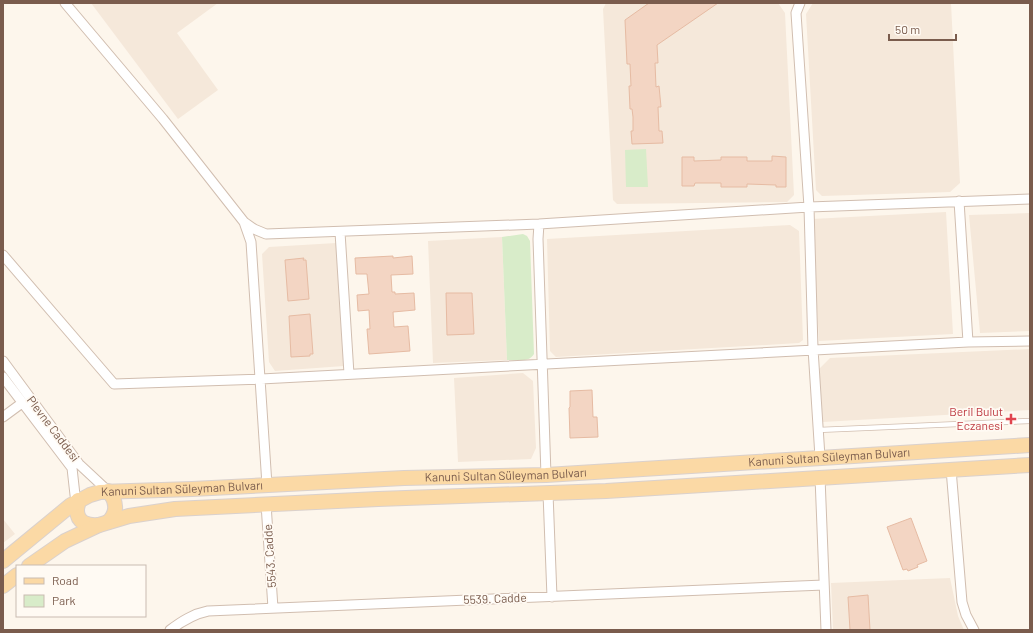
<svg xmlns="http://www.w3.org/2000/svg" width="1033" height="633" font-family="Barlow,sans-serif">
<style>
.residential{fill:#f5e8da}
.green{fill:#d8ecc9}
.building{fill:#f3d5c3;stroke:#e6bba3}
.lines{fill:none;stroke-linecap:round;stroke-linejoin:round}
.lane-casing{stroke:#d1beb0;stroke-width:6}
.street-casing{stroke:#d1beb0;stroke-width:11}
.primary-casing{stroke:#dad1cd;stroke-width:16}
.lane{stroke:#fff;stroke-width:4.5}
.street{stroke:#fff;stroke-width:9}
.primary{stroke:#fbd9a5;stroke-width:14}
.health-dot{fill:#e0444e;stroke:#fffaf3;stroke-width:1.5}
.labels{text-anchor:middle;stroke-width:3.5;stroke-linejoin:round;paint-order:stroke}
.health-label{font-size:12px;fill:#be3a42;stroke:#fffaf3;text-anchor:end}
.street-label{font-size:12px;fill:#7a5c4d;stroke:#fffaf3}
</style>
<rect width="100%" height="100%" fill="#fdf6ec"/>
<!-- residential -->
<path class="residential" d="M 91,3 L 218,3 L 177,33 L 218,90 L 178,119 Z
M 606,3 L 778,3 L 785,13 L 793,175 L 794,195 L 787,202 L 617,204 L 613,200 L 603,9 Z
M 813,3 L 951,3 L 960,183 L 950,192 L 822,196 L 816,190 L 806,14 Z
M 946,212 L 953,334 L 819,341 L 812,219 Z
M 1030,213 L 1030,331 L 980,333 L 969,215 Z
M 790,225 L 799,231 L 803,340 L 799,343 L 556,357 L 550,351 L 547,239 Z
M 502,237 L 507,360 L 433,363 L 428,241 Z
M 336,243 L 344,366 L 275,371 L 269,362 L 262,254 L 269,247 Z
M 1030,349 L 1030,410 L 823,422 L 819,369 L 830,358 Z
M 523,373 L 533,381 L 536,448 L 531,459 L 458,462 L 454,378 Z
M 3,519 L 15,534 L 3,543 Z
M 950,578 L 958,616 L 964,630 L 833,630 L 831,583 Z"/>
<!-- green -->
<path class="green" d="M 646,149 L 648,187 L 626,187 L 625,150 Z
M 523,234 L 527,236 L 530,241 L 534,354 C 529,363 516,360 507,360 L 502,237 Z"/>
<!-- building -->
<path class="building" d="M 649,3 L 718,3 L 657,45 L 658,63 L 655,63 L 656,87 L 659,86 L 661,107 L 658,107 L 659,131 L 662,131 L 663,143 L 632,144 L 631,131 L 633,131 L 633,117 L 632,109 L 630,109 L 629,86 L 631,86 L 630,64 L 627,64 L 625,20 Z
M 772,156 L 786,157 L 786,187 L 776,187 L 776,185 L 747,184 L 747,187 L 721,187 L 721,183 L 695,183 L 694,186 L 682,186 L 682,157 L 694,157 L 694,161 L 721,160 L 721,157 L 747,157 L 747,161 L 772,161 Z
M 393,256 L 393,258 L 412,256 L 413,274 L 391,275 L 392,292 L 395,292 L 395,294 L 414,293 L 415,310 L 393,312 L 394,327 L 408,326 L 410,351 L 369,354 L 367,329 L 370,329 L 369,310 L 358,311 L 357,295 L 369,294 L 367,274 L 356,274 L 355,258 Z
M 304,258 L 303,260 L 306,260 L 309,299 L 288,301 L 285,260 Z
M 446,293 L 472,293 L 474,334 L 447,335 Z
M 310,314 L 313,354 L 310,354 L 310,356 L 291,357 L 289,316 Z
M 592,390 L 593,417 L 597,417 L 598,437 L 570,438 L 569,408 L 570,407 L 570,391 Z
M 911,518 L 927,561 L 917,565 L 918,567 L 908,571 L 907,569 L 903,570 L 887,527 Z
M 868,595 L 870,630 L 850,630 L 848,597 Z"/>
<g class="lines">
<defs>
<path id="lane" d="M 818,430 L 1030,421"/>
<path id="street" d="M 65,3 L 163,119 L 244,222 L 251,242 L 267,485
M 800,3 L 796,13 L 809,207 L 813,349 L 820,457
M 959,201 L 968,342
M 244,222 L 254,229 L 266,234 L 539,224 L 809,207 L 1030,199
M 539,224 L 538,239 L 546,475
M 340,232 L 349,374
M 3,255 L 114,384 L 261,379 L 968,342 L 1030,341
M 3,361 L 79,464 L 108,491
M 3,377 L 72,468 L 75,495 L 78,500
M 3,417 L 22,403
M 951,469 L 962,602 L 966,615 L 974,630
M 820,477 L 826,630
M 548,493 L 552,597
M 266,504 L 273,608
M 170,630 C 182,621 193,614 208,611 L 824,585"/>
<g id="primary">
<path d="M 78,500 C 79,504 77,506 77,510 C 77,523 88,526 99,525"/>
<path d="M 108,522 C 118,513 117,501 108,491"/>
<path id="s1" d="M 3,561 L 71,505 L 90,495 L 100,492 L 192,489 L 404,478 L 546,475 L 1030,445"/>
<path d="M 29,566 L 65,541 L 99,525 L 129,516 L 175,509 L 378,499 L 606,491 L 1030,465"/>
<path d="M 3,586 L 17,575"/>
</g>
</defs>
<!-- lane casing -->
<use href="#lane" class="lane-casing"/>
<!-- street casing -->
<use href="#street" class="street-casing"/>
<!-- primary casing -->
<use href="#primary" class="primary-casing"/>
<!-- lane -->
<use href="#lane" class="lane"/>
<!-- street -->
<use href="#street" class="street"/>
<!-- primary -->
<use href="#primary" class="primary"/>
</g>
<!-- markers -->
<path class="health-dot" d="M1009 413h4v4h4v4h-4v4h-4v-4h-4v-4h4z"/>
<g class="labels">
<!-- health labels -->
<g class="health-label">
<text x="1003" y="416">Beril Bulut<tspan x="1003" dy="14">Eczanesi</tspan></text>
</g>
<!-- street labels -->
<g class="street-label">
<text transform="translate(53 429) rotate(53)" y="4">Plevne Caddesi</text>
<text dy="4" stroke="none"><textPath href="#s1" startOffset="850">Kanuni Sultan Süleyman Bulvarı</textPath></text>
<text dy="4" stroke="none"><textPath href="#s1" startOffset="526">Kanuni Sultan Süleyman Bulvarı</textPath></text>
<text dy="4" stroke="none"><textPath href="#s1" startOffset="202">Kanuni Sultan Süleyman Bulvarı</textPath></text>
<text transform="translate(270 556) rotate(-94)" y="4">5543. Cadde</text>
<text transform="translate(495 599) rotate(-2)" y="4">5539. Cadde</text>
</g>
</g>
<!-- border -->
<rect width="1033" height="633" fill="none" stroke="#7a5c4d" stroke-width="8"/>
<!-- legend -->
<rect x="16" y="565" width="130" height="52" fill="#fffaf3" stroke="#cabbb1"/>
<rect x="24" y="578" width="20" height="6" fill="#fbd9a5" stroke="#cabbb1"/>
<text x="52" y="585" font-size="12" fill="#7a5c4d">Road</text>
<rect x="24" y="595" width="20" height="12" fill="#d8ecc9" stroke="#cabbb1"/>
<text x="52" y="605" font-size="12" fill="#7a5c4d">Park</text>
<!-- scale -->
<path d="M889 34v6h67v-6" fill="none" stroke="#7a5c4d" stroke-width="2"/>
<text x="895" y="34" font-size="12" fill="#7a5c4d" stroke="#fffaf3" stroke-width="3" paint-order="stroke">50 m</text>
</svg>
